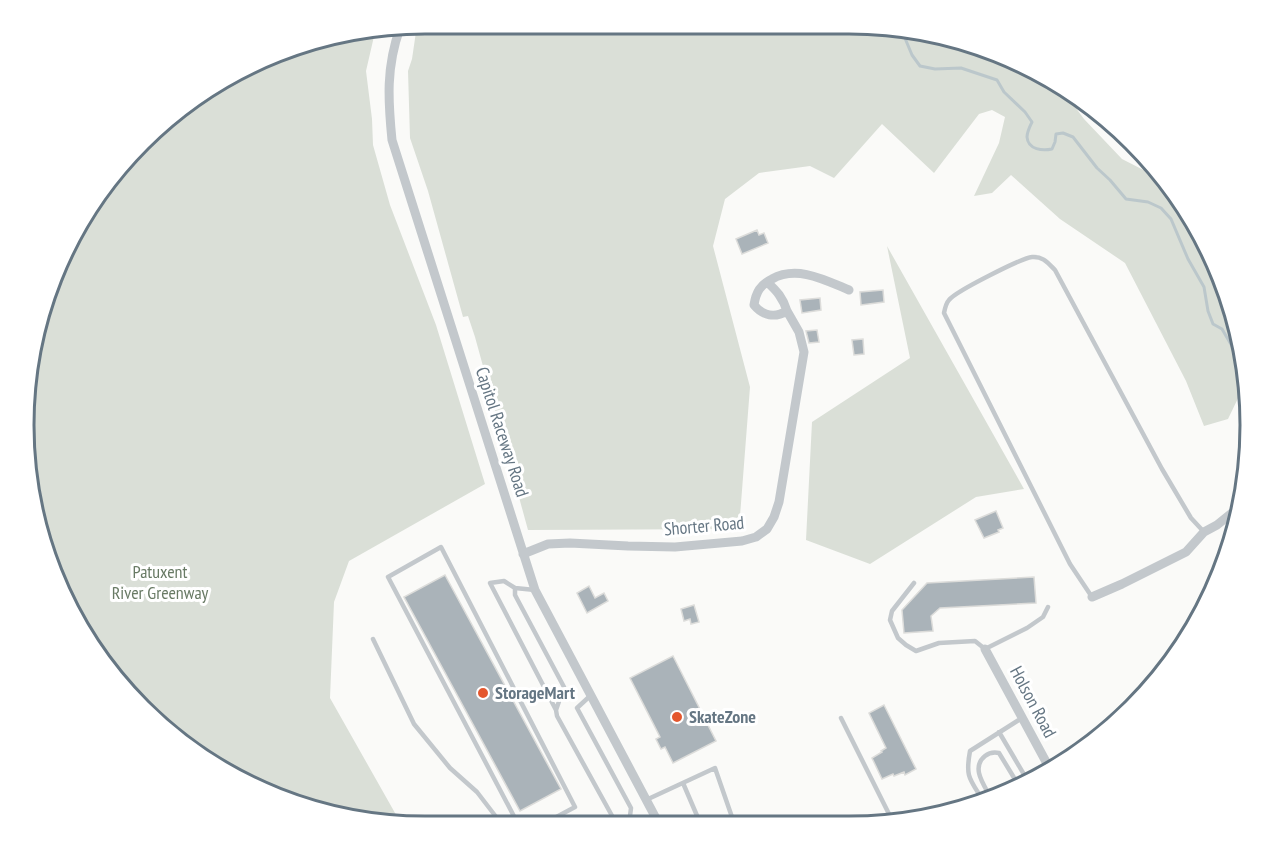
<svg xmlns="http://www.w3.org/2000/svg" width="1275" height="851" font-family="'PT Sans Narrow',sans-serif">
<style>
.green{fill:#dadfd7}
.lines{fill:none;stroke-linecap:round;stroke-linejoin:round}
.stream{stroke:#bbc7cb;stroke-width:3}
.building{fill:#aab3b9;stroke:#dcdcda;stroke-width:1.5}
.path{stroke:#bbbfc2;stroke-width:2;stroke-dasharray:3 3;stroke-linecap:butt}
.lane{stroke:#c3c8cc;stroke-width:4.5}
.street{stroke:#c3c8cc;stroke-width:9}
.poi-dot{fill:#e4572e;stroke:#fff;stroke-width:2}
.labels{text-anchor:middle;stroke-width:6;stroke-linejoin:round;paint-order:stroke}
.street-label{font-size:18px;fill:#657683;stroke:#fff}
.park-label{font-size:18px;fill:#687a64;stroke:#fff}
.poi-label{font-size:18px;font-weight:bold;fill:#657683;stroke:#fff;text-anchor:start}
.rim{fill:none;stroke:#657683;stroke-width:3}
</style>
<rect width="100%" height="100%" fill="#fafaf8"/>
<!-- green -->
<path class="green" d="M 426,24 L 927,32 L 1027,66 L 1064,92 L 1084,119 L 1122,159 L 1167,182 L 1183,202 L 1220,272 L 1243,347 L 1247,386 L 1242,390 L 1228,419 L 1204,426 L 1186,381 L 1125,263 L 1060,219 L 1011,175 L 992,193 L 974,196 L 999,143 L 1005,117 L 992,110 L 979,114 L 934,173 L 882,124 L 834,178 L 810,166 L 759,173 L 725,199 L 713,246 L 750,387 L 739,529 L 528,530 L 475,337 L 468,316 L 463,317 L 428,191 L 410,138 L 408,71 L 412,59 L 417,25 Z
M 375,32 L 366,71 L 372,119 L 373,145 L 390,205 L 436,325 L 485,484 L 349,561 L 334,602 L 330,698 L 399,820 L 348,819 L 248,785 L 142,710 L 78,626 L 32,504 L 25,399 L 54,272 L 107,181 L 202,92 L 297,45 Z
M 887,246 L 1024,489 L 976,497 L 870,564 L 806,540 L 812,422 L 910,358 Z"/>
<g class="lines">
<!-- stream -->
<path class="stream" d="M 902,31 L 912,55 L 920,66 L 935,69 L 961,68 L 997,80 L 1004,92 L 1025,112 L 1032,122 C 1030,126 1027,133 1027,137 C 1028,150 1043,151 1052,149 L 1055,142 L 1056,134 L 1063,133 L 1073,137 L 1097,168 L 1110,180 L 1126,199 L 1148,202 L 1161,208 L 1171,219 L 1188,259 L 1204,287 L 1208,311 L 1213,324 L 1222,329 L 1236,353 L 1244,359"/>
</g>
<!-- building -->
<path class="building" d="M 757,230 L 759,235 L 764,233 L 768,243 L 742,254 L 736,239 Z
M 883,290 L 884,302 L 861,305 L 860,292 Z
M 820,298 L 821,310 L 802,313 L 800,300 Z
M 817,330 L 819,342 L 809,343 L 806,331 Z
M 863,339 L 864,354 L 854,355 L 852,340 Z
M 996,511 L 1003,528 L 998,530 L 999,532 L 984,538 L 975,520 Z
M 445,575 L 561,789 L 520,811 L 404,597 Z
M 1034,577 L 1036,603 L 940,608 L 931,616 L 933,631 L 904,633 L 902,610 L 927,583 Z
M 589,586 L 595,598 L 604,593 L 608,601 L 587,613 L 577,593 Z
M 694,605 L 699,622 L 691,624 L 690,619 L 684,621 L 681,609 Z
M 673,656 L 716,741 L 673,763 L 665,747 L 661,749 L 656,739 L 660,737 L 630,678 Z
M 884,705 L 916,769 L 905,775 L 904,772 L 894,776 L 893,774 L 882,779 L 872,758 L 882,752 L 881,751 L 886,748 L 869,713 Z"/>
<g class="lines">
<!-- path -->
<path class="path" d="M 1128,138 L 1135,158 L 1142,161 L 1149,161"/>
<!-- lane -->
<path class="lane" d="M 914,583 L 892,611 L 890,620 L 898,638 L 906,645 L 916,651 L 939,643 L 975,641 L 985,649 L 1027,628 L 1043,617 L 1048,607
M 515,588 L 515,595 L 564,687 L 556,710
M 535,590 L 515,588 L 504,581 L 490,583 L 556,710 L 557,716 L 616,823
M 1092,597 L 1070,564 L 944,313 C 945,308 946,303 949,300 C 956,291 1022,258 1032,257 C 1043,256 1048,263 1055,270 L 1162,469 L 1191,518 L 1204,532
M 373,639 L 414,724 L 450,768 L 477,792 L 500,822
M 590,696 L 577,708 L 631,808 L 630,816 L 626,822 L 618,823
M 841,718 L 893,822
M 999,732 L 1029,783
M 683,783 L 701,825
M 646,800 L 715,768 L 733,820 L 718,825
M 992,800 C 985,786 970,768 985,756 C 990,752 994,752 999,753 L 1016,781 L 1020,785 L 1028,783
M 984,802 C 970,779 965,778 970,751 L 1022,718
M 517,822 L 388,577 L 441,547 L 575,807 L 547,822"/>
<!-- street -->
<path class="street" d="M 400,28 C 386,67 388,100 392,140 L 535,590 L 659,824
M 767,282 C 777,291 783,298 787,311
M 523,554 L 548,544 L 570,543 L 628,546 L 675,547 L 742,541 L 756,537 L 767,529 L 774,517 L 779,502 L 804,352 L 799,332 L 787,311 C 775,318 763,316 754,305 C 756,292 760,285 772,279 C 797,265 825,280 849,290
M 1092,597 L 1122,584 L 1186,552 L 1204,532 L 1217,525 L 1243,504
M 985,649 L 1051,771"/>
</g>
<!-- markers -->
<g class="poi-dot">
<circle cx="483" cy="693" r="6"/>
<circle cx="677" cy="717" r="6"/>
</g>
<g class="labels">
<!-- street labels -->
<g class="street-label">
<text transform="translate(502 432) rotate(72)" y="6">Capitol Raceway Road</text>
<text transform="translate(704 526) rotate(-5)" y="6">Shorter Road</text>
<text transform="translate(1033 702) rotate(62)" y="6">Holson Road</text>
</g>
<!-- park labels -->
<g class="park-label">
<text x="160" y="578">Patuxent<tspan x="160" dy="21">River Greenway</tspan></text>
</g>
<!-- poi labels -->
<g class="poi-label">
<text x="495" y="699">StorageMart</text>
<text x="689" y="723">SkateZone</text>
</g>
</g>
<!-- crop -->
<path d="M0 0H1275V851H0ZM425 34H849A391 391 0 0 1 1240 425V425A391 391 0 0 1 849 816H425A391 391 0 0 1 34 425V425A391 391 0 0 1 425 34Z" fill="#fff" fill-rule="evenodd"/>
<path class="rim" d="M425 34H849A391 391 0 0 1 1240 425V425A391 391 0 0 1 849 816H425A391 391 0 0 1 34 425V425A391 391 0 0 1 425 34Z"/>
</svg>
